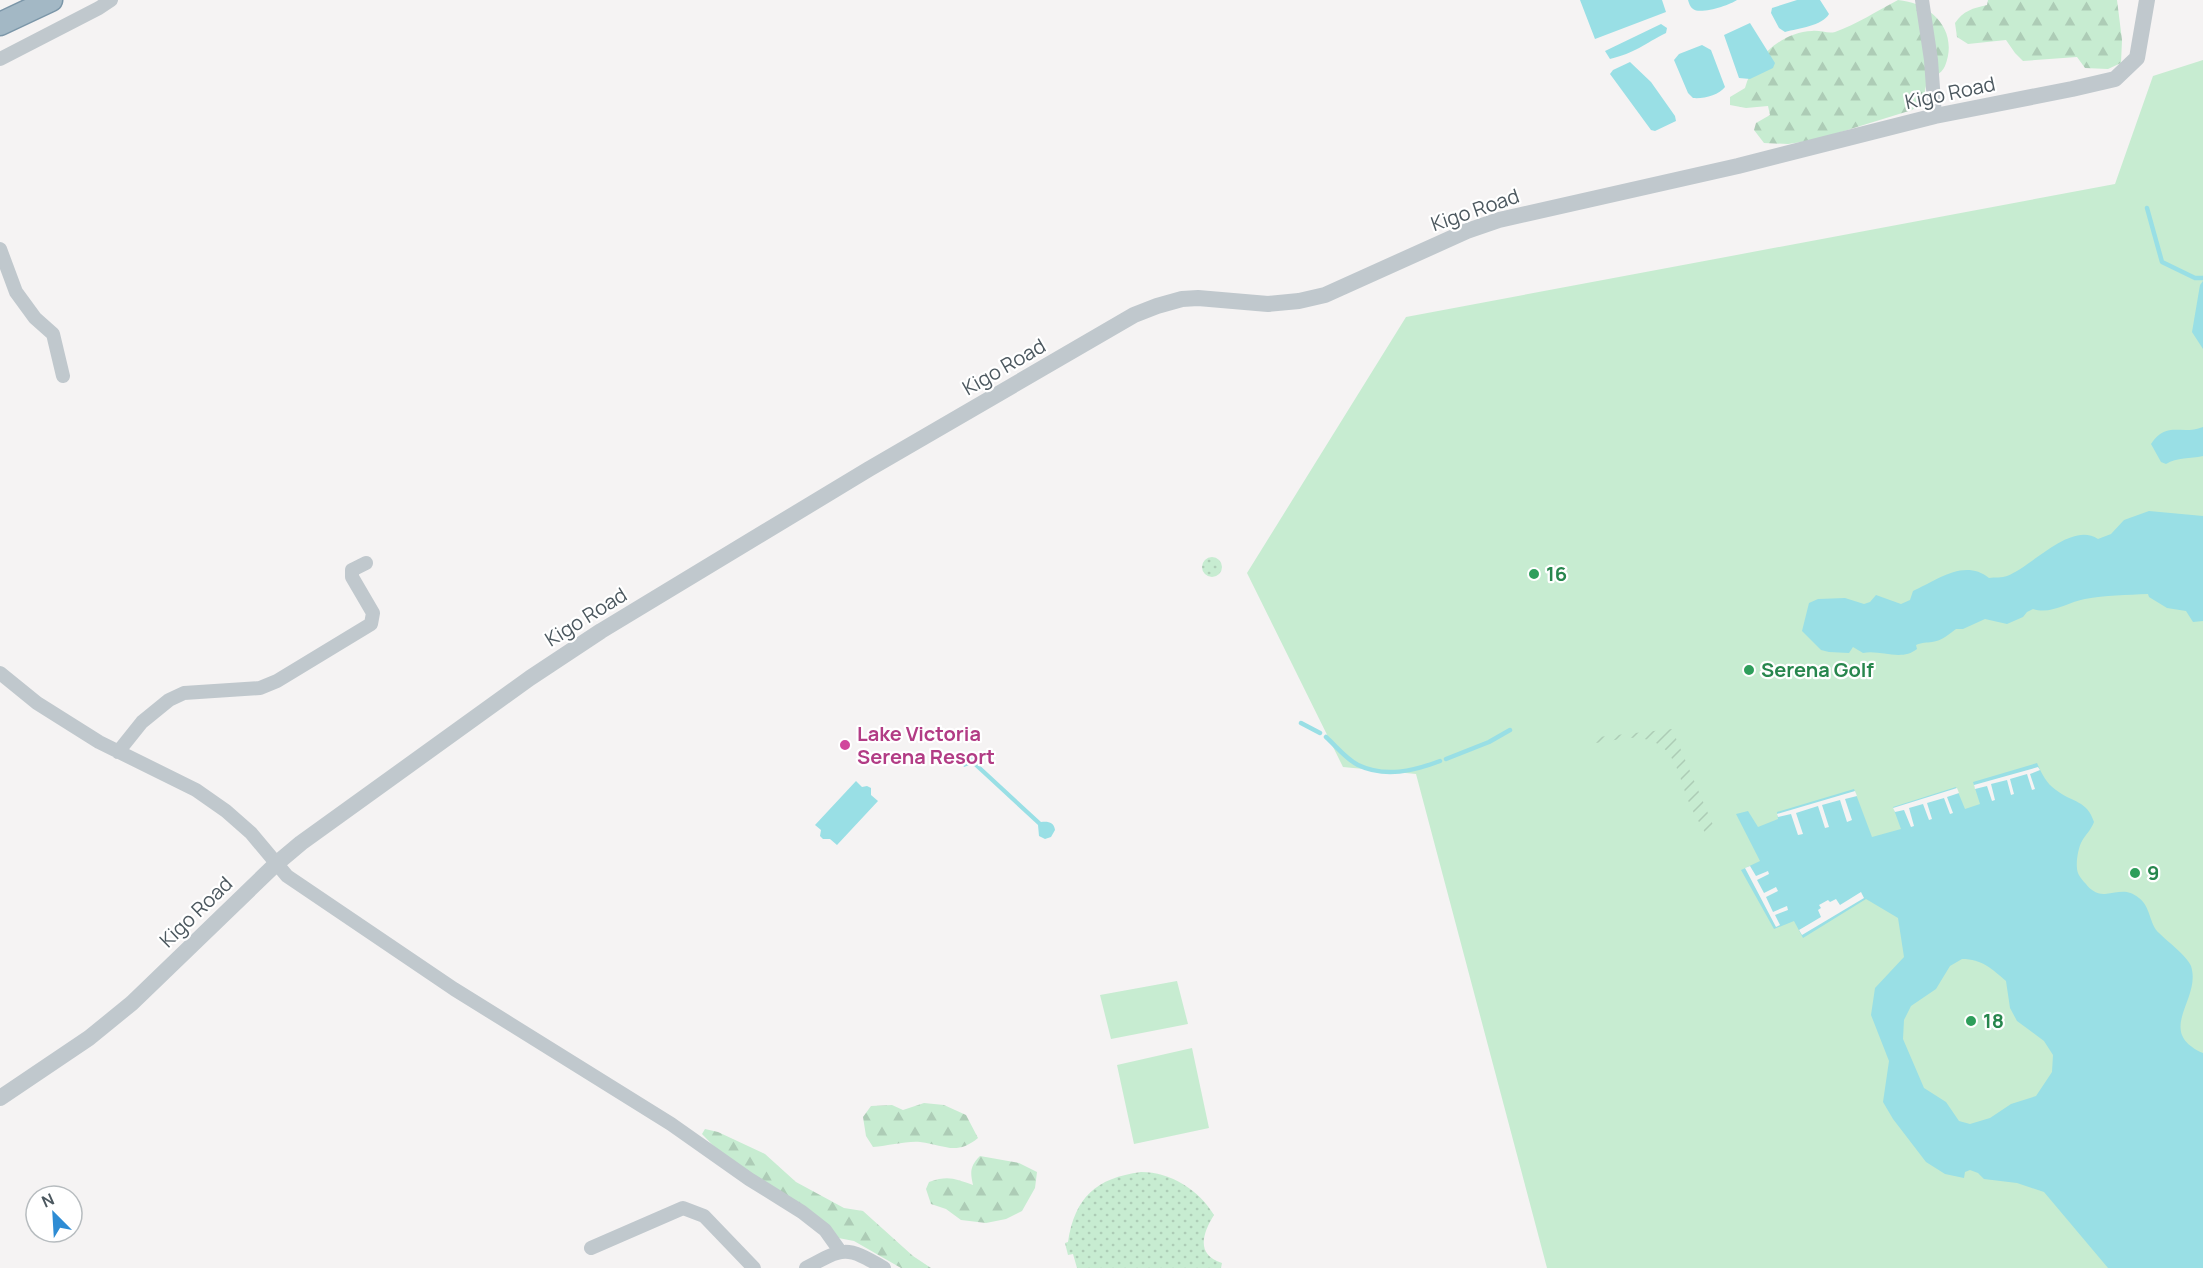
<svg xmlns="http://www.w3.org/2000/svg" width="2203" height="1268" font-family="Manrope,sans-serif">
<style>
.grass{fill:url(#grass-dots)}
.forest{fill:url(#forest-firs)}
.park{fill:#c7ecd1}
.garden{fill:url(#garden-furrows)}
.water{fill:#99dfe5;fill-rule:evenodd}
.pier{fill:#f5f3f3}
.lines{fill:none;stroke-linecap:round;stroke-linejoin:round}
.stream{stroke:#99dfe5;stroke-width:4.5}
.trunk-casing{stroke:#7b96a8;stroke-width:25}
.minor{stroke:#c0c8cd;stroke-width:14}
.tertiary{stroke:#c0c8cd;stroke-width:16}
.trunk{stroke:#a3b8c5;stroke-width:22}
.leisure-dot{fill:#2e9e5b;stroke:#fff;stroke-width:2}
.hotel-dot{fill:#d1479c;stroke:#fff;stroke-width:2}
.labels{text-anchor:middle;stroke-width:4.5;stroke-linejoin:round;paint-order:stroke}
.street-label{font-size:20px;fill:#4c585f;stroke:#fff}
.leisure-label{font-size:20px;font-weight:bold;fill:#27864d;stroke:#fff;text-anchor:start}
.hotel-label{font-size:20px;font-weight:bold;fill:#b23c85;stroke:#fff;text-anchor:start}
</style>
<defs>
<pattern id="grass-dots" width="8" height="8" patternUnits="userSpaceOnUse" patternTransform="scale(1.5)"><rect width="8" height="8" fill="#c7ecd1"/><path d="M2 2h.1M6 6h.1" fill="none" stroke="#adccb6" stroke-width="1.8" stroke-linecap="round"/></pattern>
<pattern id="forest-firs" width="22" height="20" patternUnits="userSpaceOnUse" patternTransform="scale(1.5)"><rect width="22" height="20" fill="#c7ecd1"/><path d="M5 1l3.5 6h-7zM16 11l3.5 6h-7z" fill="#adccb6"/></pattern>
<pattern id="garden-furrows" width="10" height="10" patternUnits="userSpaceOnUse" patternTransform="scale(1.5)"><rect width="10" height="10" fill="#c7ecd1"/><path d="M-1 1l2-2M0 10L10 0M9 11l2-2" fill="none" stroke="#adccb6"/></pattern>
</defs>
<rect width="100%" height="100%" fill="#f5f3f3"/>
<!-- grass -->
<path class="grass" d="M1202 567a10 10 0 1 1 20 0a10 10 0 1 1-20 0Z
M 1141,1172 C 1171,1172 1199,1190 1214,1215 C 1202,1234 1196,1255 1222,1263 L 1221,1268 L 1077,1268 L 1073,1254 L 1068,1255 L 1065,1243 L 1068,1242 C 1075,1197 1096,1178 1141,1172 Z"/>
<!-- forest -->
<path class="forest" d="M 1898,0 C 1932,3 1959,31 1945,66 C 1942,74 1930,78 1926,86 C 1925,90 1924,96 1924,100 L 1912,110 L 1815,140 L 1788,144 L 1764,143 L 1754,130 L 1756,123 L 1770,115 L 1768,106 L 1746,108 L 1730,105 L 1730,97 L 1745,88 C 1753,59 1781,32 1812,31 C 1820,30 1828,34 1835,32 C 1857,24 1877,11 1898,0 Z
M 1988,0 L 2117,0 L 2122,40 L 2121,63 L 2108,69 L 2085,68 L 2077,57 L 2023,61 L 2015,53 L 2006,40 L 1968,44 L 1957,37 L 1955,23 C 1963,11 1973,8 1987,5 Z
M 924,1103 L 944,1105 L 966,1115 L 978,1138 C 956,1156 945,1145 920,1142 C 905,1141 889,1146 873,1147 L 866,1136 L 863,1117 L 871,1106 L 892,1105 L 903,1110 Z
M 705,1129 L 718,1132 L 765,1154 L 796,1182 L 844,1208 L 863,1211 L 913,1256 L 931,1268 L 940,1268 L 901,1268 L 854,1241 L 833,1237 L 727,1160 L 702,1134 Z
M 980,1156 L 1019,1163 L 1037,1172 L 1035,1188 L 1022,1211 L 1006,1219 L 986,1223 L 961,1220 L 946,1209 L 931,1204 L 926,1189 L 929,1182 C 949,1175 955,1179 973,1185 C 970,1172 970,1166 980,1156 Z"/>
<!-- park -->
<path class="park" d="M 2203,60 L 2203,1268 L 1547,1268 L 1416,774 L 1343,767 L 1247,573 L 1406,317 L 2115,184 L 2153,76 Z
M 1177,981 L 1188,1024 L 1111,1039 L 1100,995 Z
M 1192,1048 L 1209,1128 L 1134,1144 L 1117,1065 Z"/>
<!-- garden -->
<path class="garden" d="M 1672,729 L 1716,832 L 1708,838 C 1702,827 1695,816 1690,805 C 1677,775 1677,741 1637,738 C 1624,737 1609,742 1595,743 L 1589,738 Z"/>
<!-- water -->
<path class="water" d="M 1580,0 L 1662,0 L 1666,12 L 1595,39 Z
M 1688,0 L 1737,0 C 1730,5 1700,15 1693,9 C 1690,7 1689,3 1688,0 Z
M 1797,0 L 1820,0 L 1829,14 C 1822,26 1799,28 1785,32 L 1779,28 L 1771,13 L 1772,8 Z
M 1750,23 L 1775,63 L 1773,68 L 1750,79 L 1739,78 L 1724,35 Z
M 1661,24 L 1667,28 L 1666,33 C 1644,44 1635,53 1610,59 L 1605,51 Z
M 1702,45 L 1711,50 L 1725,87 C 1719,95 1704,99 1693,98 L 1688,93 L 1674,60 L 1679,54 Z
M 1630,62 L 1651,82 L 1675,116 L 1676,121 L 1655,131 L 1651,130 L 1610,74 L 1613,70 Z
M 2203,281 L 2203,349 L 2192,332 L 2200,285 Z
M 2203,427 L 2203,456 C 2190,459 2177,457 2166,464 L 2161,462 L 2151,444 C 2167,420 2181,436 2203,427 Z
M 2149,511 L 2203,516 L 2203,621 L 2193,622 L 2186,611 L 2167,608 L 2149,597 L 2148,594 C 2127,595 2105,595 2085,599 C 2068,602 2051,615 2033,609 L 2027,612 L 2023,617 L 2007,624 L 1985,619 L 1963,629 L 1956,629 C 1949,634 1942,641 1932,642 C 1926,643 1923,642 1916,645 L 1917,649 C 1901,662 1880,649 1863,653 L 1853,647 L 1849,653 L 1829,652 L 1821,650 L 1802,631 L 1809,603 L 1818,599 L 1845,598 L 1864,604 L 1870,602 L 1876,595 L 1901,604 L 1910,600 L 1913,591 C 1936,581 1964,558 1989,578 C 1995,577 2002,578 2007,576 C 2033,566 2071,521 2098,539 L 2111,534 L 2124,520 Z
M 972,751 L 977,753 L 975,761 L 1041,822 C 1048,821 1054,822 1055,830 L 1051,837 L 1045,839 L 1039,836 L 1038,825 L 972,764 L 964,767 L 962,763 L 970,760 Z
M 2037,763 C 2042,774 2046,783 2056,790 C 2073,803 2087,800 2094,822 C 2091,830 2086,834 2082,841 C 2078,848 2075,865 2078,873 C 2079,876 2083,881 2086,884 C 2089,889 2098,895 2105,894 C 2119,893 2126,888 2139,898 C 2151,907 2149,924 2159,933 C 2167,941 2187,956 2191,966 C 2202,1000 2154,1031 2203,1053 L 2203,1268 L 2108,1268 L 2044,1192 L 2017,1183 L 1984,1179 L 1978,1173 L 1970,1170 L 1965,1172 L 1964,1178 L 1945,1174 L 1926,1162 L 1893,1119 L 1883,1102 L 1889,1061 L 1871,1015 L 1875,988 L 1904,957 L 1898,918 L 1866,899 L 1803,938 L 1794,921 L 1774,929 L 1741,870 L 1760,861 L 1736,814 L 1748,811 L 1758,827 L 1778,819 L 1777,812 L 1854,789 L 1872,837 L 1901,829 L 1893,807 L 1956,787 L 1965,809 L 1980,804 L 1973,782 ZM 1962,959 C 1982,959 1992,969 2006,981 L 2010,1008 L 2017,1021 L 2044,1041 L 2053,1055 L 2052,1072 L 2036,1096 L 2011,1104 L 1990,1118 L 1970,1124 L 1959,1121 L 1946,1102 L 1924,1088 L 1903,1039 L 1904,1020 L 1911,1006 L 1936,989 L 1950,966 Z
M 856,781 L 862,787 L 867,786 L 871,788 L 871,795 L 878,801 L 837,845 L 830,839 L 823,839 L 820,836 L 821,830 L 815,825 Z"/>
<!-- pier -->
<path class="pier" d="M 2038,767 L 2040,770 L 2030,774 L 2035,789 L 2032,790 L 2027,774 L 2010,779 L 2014,794 L 2011,795 L 2007,780 L 1991,784 L 1995,800 L 1992,801 L 1987,786 L 1975,789 L 1974,785 Z
M 1957,788 L 1959,793 L 1947,797 L 1953,813 L 1950,814 L 1944,798 L 1927,803 L 1932,819 L 1929,820 L 1923,804 L 1909,808 L 1914,826 L 1911,827 L 1904,810 L 1895,812 L 1893,808 Z
M 1855,791 L 1857,796 L 1845,799 L 1852,820 L 1847,822 L 1840,800 L 1822,805 L 1829,827 L 1825,828 L 1818,806 L 1796,813 L 1803,834 L 1798,835 L 1791,814 L 1778,817 L 1777,814 Z
M 1750,866 L 1756,876 L 1768,871 L 1769,874 L 1757,880 L 1764,893 L 1776,887 L 1778,891 L 1766,897 L 1773,912 L 1787,906 L 1788,910 L 1775,915 L 1780,925 L 1776,927 L 1745,868 Z
M 1861,892 L 1864,898 L 1802,935 L 1799,930 L 1821,917 L 1818,910 L 1821,908 L 1819,905 L 1828,900 L 1830,902 L 1836,899 L 1840,905 Z"/>
<g class="lines">
<!-- stream -->
<path class="stream" d="M 2147,208 L 2162,262 L 2195,278 L 2203,278
M 1301,723 L 1320,733
M 1326,737 C 1336,746 1346,759 1358,765 C 1385,778 1414,771 1440,761
M 1446,759 L 1489,742 L 1510,730"/>
<defs>
<path id="trunk" d="M 0,24 L 51,0"/>
</defs>
<!-- trunk casing -->
<use href="#trunk" class="trunk-casing"/>
<!-- minor -->
<path class="minor" d="M 1922,0 L 1931,60 L 1935,116
M 0,59 L 99,8 L 111,0
M 0,249 L 16,292 L 35,318 L 53,334 L 63,376
M 0,673 L 37,703 L 99,742 L 196,790 L 226,811 L 251,833 L 287,876 L 454,989 L 671,1124 L 749,1179 L 802,1212 L 825,1230 L 840,1251
M 118,752 L 142,722 L 169,700 L 184,693 L 260,688 L 277,681 L 371,624 L 373,613 L 352,577 L 352,570 L 366,563
M 591,1248 L 683,1208 L 704,1216 L 754,1268
M 806,1268 C 844,1247 846,1246 884,1268"/>
<!-- tertiary -->
<path class="tertiary" d="M 0,1098 L 89,1038 L 132,1003 L 276,864 L 301,843 L 530,678 L 601,631 L 869,469 L 1134,315 L 1157,306 L 1182,299 L 1198,298 L 1268,304 L 1299,301 L 1325,295 L 1467,231 L 1499,220 L 1738,166 L 1935,116 L 2072,89 L 2115,79 L 2137,58 L 2147,0"/>
<!-- trunk -->
<use href="#trunk" class="trunk"/>
</g>
<!-- markers -->
<g class="leisure-dot">
<circle cx="1534" cy="574" r="6"/>
<circle cx="1749" cy="670" r="6"/>
<circle cx="2135" cy="873" r="6"/>
<circle cx="1971" cy="1021" r="6"/>
</g>
<circle class="hotel-dot" cx="845" cy="745" r="6"/>
<g class="labels">
<!-- street labels -->
<g class="street-label">
<text transform="translate(1950 93) rotate(-12)" y="7">Kigo Road</text>
<text transform="translate(1475 210) rotate(-19)" y="7">Kigo Road</text>
<text transform="translate(1004 367) rotate(-30)" y="7">Kigo Road</text>
<text transform="translate(586 617) rotate(-32)" y="7">Kigo Road</text>
<text transform="translate(196 912) rotate(-44)" y="7">Kigo Road</text>
</g>
<!-- leisure labels -->
<g class="leisure-label">
<text x="1546" y="581">16</text>
<text x="1761" y="677">Serena Golf</text>
<text x="2147" y="880">9</text>
<text x="1983" y="1028">18</text>
</g>
<!-- hotel labels -->
<g class="hotel-label">
<text x="857" y="741">Lake Victoria<tspan x="857" dy="23">Serena Resort</tspan></text>
</g>
</g>
<!-- north arrow -->
<g transform="translate(54 1214) rotate(336)"><circle r="28" fill="#ffffff" stroke="#b7bcbf" stroke-width="1.5"/>
<path d="M0-4.5L10 22L0 15L-10 22Z" fill="#2e8cd4"/>
<text y="-9" font-size="16" font-weight="bold" text-anchor="middle" fill="#4c585f">N</text>
</g>
</svg>
